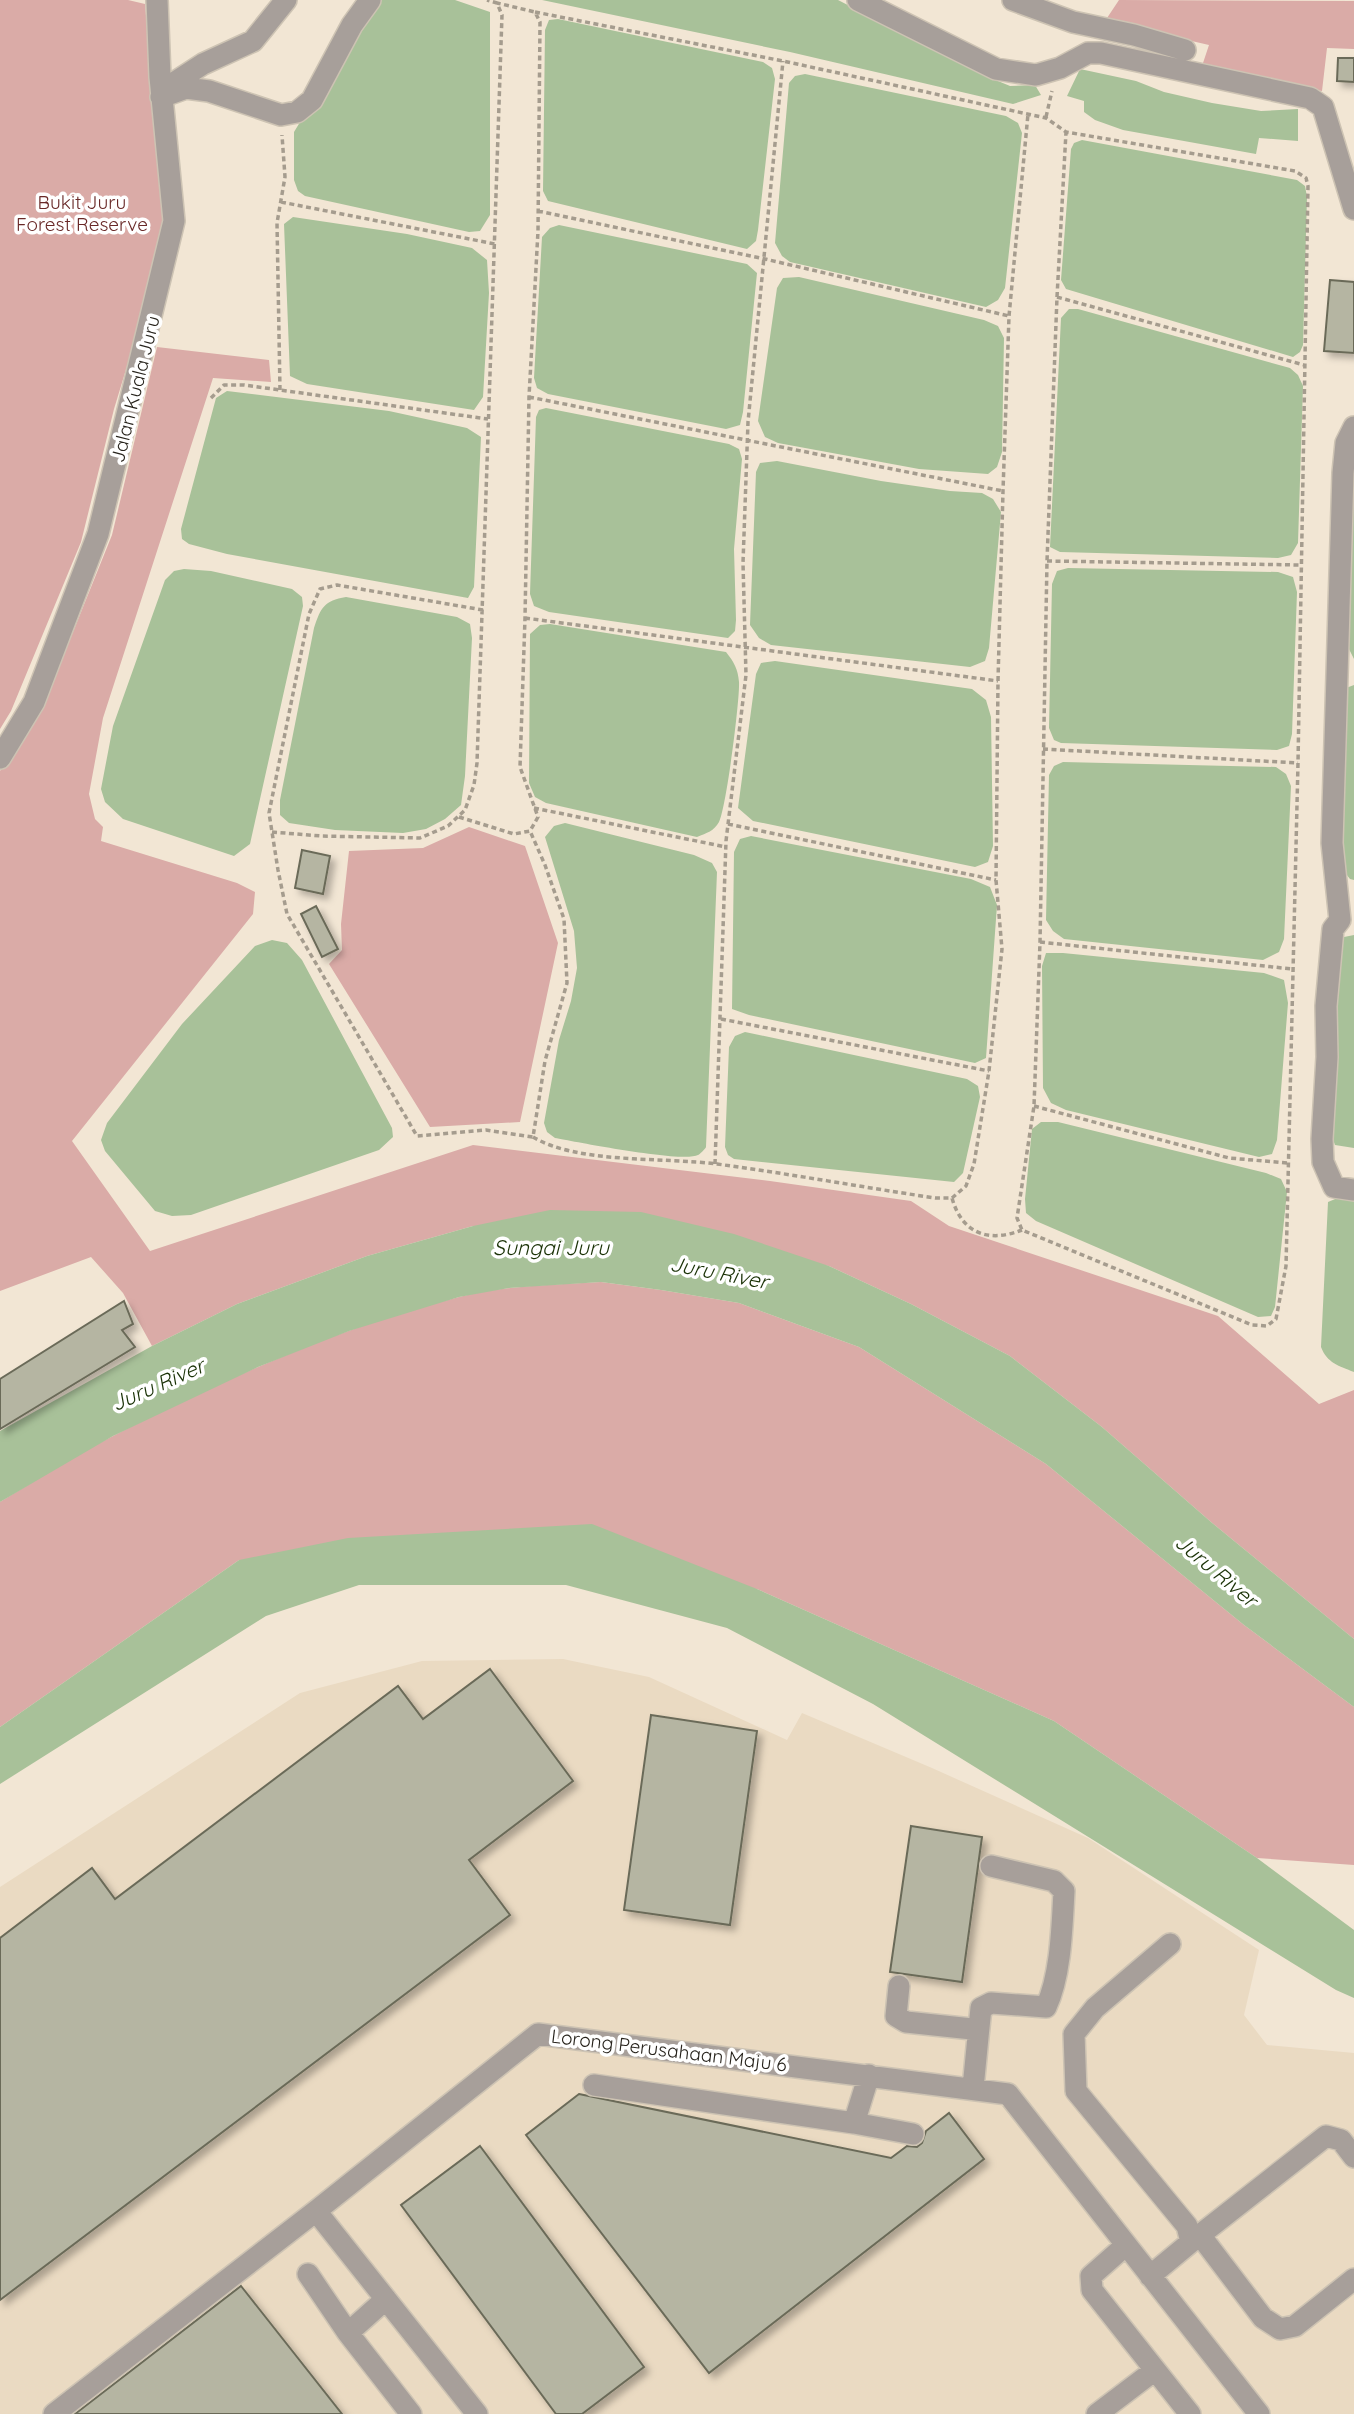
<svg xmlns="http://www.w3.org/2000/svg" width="1354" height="2414" font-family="Quicksand,sans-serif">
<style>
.built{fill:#eadac2}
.green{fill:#daaba7}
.water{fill:#a8c199}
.building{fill:#b5b5a2;stroke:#6b6b59;stroke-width:2;filter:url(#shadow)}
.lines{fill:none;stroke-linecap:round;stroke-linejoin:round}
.minor-casing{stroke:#cdc3b3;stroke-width:24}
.path{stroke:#a59c8e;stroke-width:3.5;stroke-dasharray:5 3.5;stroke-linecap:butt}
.minor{stroke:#a79f9a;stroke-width:21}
.labels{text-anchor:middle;stroke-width:7;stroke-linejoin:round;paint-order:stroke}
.park-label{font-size:19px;fill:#692928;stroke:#fff}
.street-label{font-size:19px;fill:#27231c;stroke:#fff}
.water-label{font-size:21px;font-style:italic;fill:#193105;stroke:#fff}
</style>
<defs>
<filter id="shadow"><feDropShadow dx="5" dy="5" stdDeviation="3.5" flood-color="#0004"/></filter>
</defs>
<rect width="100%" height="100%" fill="#f2e6d4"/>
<!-- built -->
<path class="built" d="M 563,1659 L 649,1677 L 787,1740 L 802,1713 L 932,1768 L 1088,1838 L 1259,1950 L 1244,2015 L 1267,2045 L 1354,2053 L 1354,2414 L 0,2414 L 0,1887 L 300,1693 L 422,1661 Z"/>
<!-- green -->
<path class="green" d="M 0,0 L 128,0 L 145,4 L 164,226 L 148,297 L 114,409 L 81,542 L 11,711 L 0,729 Z
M 1119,0 L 1354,1 L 1354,49 L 1327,48 L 1322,91 L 1200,72 L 1209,45 L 1105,21 Z
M 157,347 L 269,360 L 271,382 L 213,378 L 103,718 L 89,794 L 95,819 L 103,827 L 101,841 L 237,883 L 255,892 L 253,914 L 72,1141 L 150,1251 L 473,1145 L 770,1181 L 911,1201 L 949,1226 L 1218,1316 L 1319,1404 L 1354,1390 L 1354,1639 L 1211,1522 L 1102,1427 L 1010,1356 L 911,1304 L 829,1266 L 473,1226 L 367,1256 L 237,1304 L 152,1346 L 123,1293 L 91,1257 L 0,1291 L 0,771 L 44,704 L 112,535 Z
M 469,827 L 525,846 L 558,943 L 520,1122 L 430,1127 L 329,964 L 342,950 L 341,924 L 349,851 L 423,848 Z
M 601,1282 L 661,1290 L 739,1303 L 859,1347 L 1046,1464 L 1244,1625 L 1354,1707 L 1354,1865 L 1257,1858 L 1054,1721 L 757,1589 L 239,1560 L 0,1727 L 0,1502 C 38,1479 75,1455 115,1435 C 222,1380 342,1326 459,1297 C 505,1285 553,1285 601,1282 Z"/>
<!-- water -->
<path class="water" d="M 374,0 L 455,0 L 490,12 L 490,215 L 480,231 L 469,232 L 305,196 L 298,191 L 294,180 L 294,132 Z
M 542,0 L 838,0 L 986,76 L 1010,86 L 1035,85 L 1041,95 L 1013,104 L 790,52 Z
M 558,19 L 763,62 L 772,68 L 775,79 L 758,230 L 756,241 L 747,249 L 548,201 L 543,191 L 545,30 L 549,20 Z
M 1080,69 L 1136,81 L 1164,92 L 1212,103 L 1261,111 L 1298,109 L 1298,141 L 1259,138 L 1256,154 L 1123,130 L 1095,120 L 1084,112 L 1084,101 L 1067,96 Z
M 805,74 L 1006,116 L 1018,123 L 1022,133 L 1005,288 L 998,300 L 986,307 L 790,262 L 782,256 L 775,243 L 789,83 L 795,76 Z
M 1082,140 L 1297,180 L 1305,186 L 1307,197 L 1303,345 L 1300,352 L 1293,357 L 1066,289 L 1061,280 L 1071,149 L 1074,143 Z
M 293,217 L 407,234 L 472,248 L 487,260 L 489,293 L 483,397 L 474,410 L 307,384 L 290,376 L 284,224 Z
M 559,225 L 747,264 L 757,273 L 743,412 L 740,425 L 726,429 L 548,394 L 537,388 L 534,378 L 542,237 L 550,228 Z
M 799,277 L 984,320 L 998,326 L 1004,338 L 1002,452 L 997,467 L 988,474 L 919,469 L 778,443 L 765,437 L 758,421 L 777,288 L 783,278 Z
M 1069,309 L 1078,309 L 1290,368 L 1298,375 L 1303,386 L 1298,543 L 1291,555 L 1278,558 L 1060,552 L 1050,547 L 1061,318 Z
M 227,391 L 389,411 L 467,428 L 481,437 L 474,587 L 468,598 L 227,554 L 189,544 L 182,539 L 181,529 L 216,398 Z
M 546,408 L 729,444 L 739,449 L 742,459 L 734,549 L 736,620 L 735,631 L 728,638 L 549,612 L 534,606 L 530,594 L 536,417 L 539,410 Z
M 1354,450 L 1354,659 L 1348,647 Z
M 777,461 L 881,481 L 950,491 L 982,493 L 993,499 L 1001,512 L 989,648 L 985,661 L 970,667 L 771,645 L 759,638 L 750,625 L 756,472 L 760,463 Z
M 1068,568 L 1278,572 L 1293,577 L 1297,592 L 1292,734 L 1289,746 L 1277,750 L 1061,743 L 1054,740 L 1049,728 L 1052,584 L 1057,571 Z
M 184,569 L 211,571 L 292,589 L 302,597 L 303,606 L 250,844 L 234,856 L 123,819 L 105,802 L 101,789 L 113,726 L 165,580 L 174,571 Z
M 346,597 L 457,617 L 470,624 L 472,638 L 465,776 L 461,805 L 445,819 L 426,829 L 403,833 L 335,830 L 289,823 L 280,815 L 280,800 L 314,628 C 321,607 324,601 346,597 Z
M 550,624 L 726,652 C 734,662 738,669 739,682 C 740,700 726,809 719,822 C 714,831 707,833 697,837 L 546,803 L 535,797 L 529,783 L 530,634 L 540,625 Z
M 775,661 L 972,689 L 986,700 L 991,717 L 993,846 L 988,862 L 975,867 L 753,821 L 738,808 L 756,674 L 761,663 Z
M 1354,685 L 1354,880 L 1350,879 L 1342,869 L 1341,695 L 1346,688 Z
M 1063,762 L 1276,767 L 1286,774 L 1291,786 L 1284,939 L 1279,952 L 1263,960 L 1064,939 L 1053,931 L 1046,920 L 1049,775 L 1054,766 Z
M 565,823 L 694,855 L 712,863 L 717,872 L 706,1147 C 706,1148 699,1155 698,1155 C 683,1163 577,1142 555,1138 L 547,1132 L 544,1123 L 559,1040 L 571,1001 L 577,968 L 574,931 L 545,837 L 554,826 Z
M 751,836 L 971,879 L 990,887 L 997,905 L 986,1058 L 975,1063 L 749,1015 L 732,1009 L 734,852 L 740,839 Z
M 1354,935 L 1354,1148 L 1335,1145 L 1331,1134 L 1338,946 L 1344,937 Z
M 272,940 L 287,943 L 302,960 L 392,1128 L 393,1137 L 379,1150 L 191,1215 L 172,1216 L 155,1211 L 105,1151 L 101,1140 L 107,1123 L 182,1024 L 255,946 Z
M 1046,953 L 1063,953 L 1264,973 L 1284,980 L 1288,1003 L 1277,1140 L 1272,1154 L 1259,1157 L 1066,1110 L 1051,1103 L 1043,1088 L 1042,966 Z
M 745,1032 L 967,1079 L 978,1086 L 980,1097 L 963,1173 L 954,1182 L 734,1159 L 728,1155 L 725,1147 L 729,1047 L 735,1036 Z
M 1041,1122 L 1058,1122 L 1266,1173 L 1281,1179 L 1287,1192 L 1275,1307 L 1271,1316 L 1258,1317 L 1036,1221 L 1026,1213 L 1025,1199 L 1032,1129 Z
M 1340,1197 L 1354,1198 L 1354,1372 C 1339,1366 1327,1363 1321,1347 L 1328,1202 Z
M 550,1210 L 641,1212 L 734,1234 L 829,1266 L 911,1304 L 1010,1356 L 1102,1427 L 1211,1522 L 1354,1639 L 1354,1707 L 1244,1625 L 1046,1464 L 859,1347 L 739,1303 L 661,1290 L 601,1282 L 509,1288 L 459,1297 L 349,1331 L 258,1367 L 113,1436 L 0,1502 L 0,1431 L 152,1346 L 237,1304 L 367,1256 L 473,1226 Z
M 592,1524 L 757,1589 L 1054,1721 L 1257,1858 L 1354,1930 L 1354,1998 L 1336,1990 L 873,1704 L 727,1628 L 566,1585 L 359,1585 L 266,1616 L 0,1784 L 0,1727 L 239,1560 L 348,1538 Z"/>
<!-- building -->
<path class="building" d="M 1338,58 L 1354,58 L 1354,82 L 1337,81 Z
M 1330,280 L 1354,282 L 1354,353 L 1324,351 Z
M 302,850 L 330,856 L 323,894 L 295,888 Z
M 316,906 L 338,949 L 322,957 L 301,914 Z
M 124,1301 L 133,1324 L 122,1330 L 135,1347 L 0,1429 L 0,1379 Z
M 490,1669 L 573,1781 L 469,1860 L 510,1915 L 0,2300 L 0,1938 L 92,1868 L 115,1899 L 398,1686 L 423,1719 Z
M 651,1715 L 757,1731 L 730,1925 L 624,1910 Z
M 911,1826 L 982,1837 L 962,1982 L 890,1972 Z
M 579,2094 L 891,2158 L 907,2146 L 917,2147 L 922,2143 L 926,2131 L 949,2113 L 984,2159 L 709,2373 L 526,2135 Z
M 480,2146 L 644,2367 L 582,2414 L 556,2414 L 401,2205 Z
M 241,2286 L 342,2414 L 75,2414 Z"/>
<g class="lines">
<defs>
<path id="minor" d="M 858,0 L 996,69 L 1036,75 L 1060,68 L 1088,53 L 1101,53 L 1310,98 L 1323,107 L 1354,209
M 1013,0 L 1073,22 L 1134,35 L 1185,50
M 166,88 L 203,64 L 253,41 L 286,0
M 161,97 L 186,88 L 209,91 L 281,115 L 297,112 L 312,100 L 352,25 L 370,0
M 1354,427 L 1346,443 L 1343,473 L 1332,843 L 1340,920 L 1333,929 L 1326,1006 L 1327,1057 L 1322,1139 L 1323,1162 L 1334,1187 L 1354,1190
M 0,758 L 34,702 L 98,534 L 174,221 L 160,77 L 157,0
M 899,1986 L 896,2016 L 906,2022 L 972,2029 L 978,2037 L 973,2088
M 978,2037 L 981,2008 L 991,2003 L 1046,2007 C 1061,1975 1062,1927 1064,1891 L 1054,1881 L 991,1866
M 594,2085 L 854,2123 L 869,2075
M 854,2123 L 913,2134
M 316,2211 L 477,2414
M 1200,2235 L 1263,2318 L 1280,2329 L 1295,2326 L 1354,2279
M 1191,2242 L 1326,2136 L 1341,2140 L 1354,2157
M 1126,2245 L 1091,2276 L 1092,2290 L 1190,2414
M 308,2274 L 348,2333
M 1150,2276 L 1191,2242 L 1187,2226 L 1076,2091 L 1074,2034 L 1095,2008 L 1170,1944
M 386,2299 L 348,2333 L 411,2414
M 54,2414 L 316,2211 L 538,2034 L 1008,2094 L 1259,2414
M 1097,2414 L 1155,2370"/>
</defs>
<!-- minor casing -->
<use href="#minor" class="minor-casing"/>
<!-- path -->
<path class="path" d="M 535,12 L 783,61 L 1046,118 L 1066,132 L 1295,171 L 1306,178 L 1308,186 L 1298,763 L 1286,1266 L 1276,1319 L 1267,1326 L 1252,1325 L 1022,1230 L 1017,1218 L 1034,1106 L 1040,942 L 1047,561 L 1057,297 L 1066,132
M 1046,117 L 1052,91
M 281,202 L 495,244
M 538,211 L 765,259 L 1009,316
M 1057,297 L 1304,365
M 280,390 L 277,223 L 285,177 L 282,135
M 529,397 L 1003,491
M 211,398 L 224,385 L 244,385 L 488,419
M 1047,561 L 1301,565
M 483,610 L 337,585 L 320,589 L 309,614 L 269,813 L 278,870 L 287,914 L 417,1136 L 486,1130 L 533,1137 L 545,1061 L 567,983 L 564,919 L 545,865 L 530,831
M 525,618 L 998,681
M 1043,749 L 1298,763
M 534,808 L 726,847
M 459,817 L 514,834 L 530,831 L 538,817 L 520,767 L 525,618 L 529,397 L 538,231 L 540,22 L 535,12 L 497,3
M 728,824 L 996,880
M 272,832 L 321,836 L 420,838 L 448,826 L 465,810 L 474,785 L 477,763 L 502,15 L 497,3 L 487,0
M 1040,942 L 1292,969
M 721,1019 L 989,1071
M 1034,1106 L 1229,1158 L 1287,1163
M 533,1137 C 578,1164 663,1157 717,1164 C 790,1174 862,1187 935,1198 L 952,1198 L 966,1186 L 974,1164 L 989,1071 L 1002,949 L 996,880 L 998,681 L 1003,491 L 1009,316 L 1028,114
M 715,1164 L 726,841 L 746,675 L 743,563 L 748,422 L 783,61
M 952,1198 C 962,1234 989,1243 1022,1230"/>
<!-- minor -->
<use href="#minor" class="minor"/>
</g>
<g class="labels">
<!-- park labels -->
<g class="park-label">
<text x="82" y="209">Bukit Juru<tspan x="82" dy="22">Forest Reserve</tspan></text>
</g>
<!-- street labels -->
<g class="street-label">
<text transform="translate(135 389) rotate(-76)" y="7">Jalan Kuala Juru</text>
<text transform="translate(669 2050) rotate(7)" y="7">Lorong Perusahaan Maju 6</text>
</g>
<!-- water labels -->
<g class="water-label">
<text x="551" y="1255">Sungai Juru</text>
<text transform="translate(719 1273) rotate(11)" y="7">Juru River</text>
<text transform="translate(158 1385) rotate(-24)" y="7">Juru River</text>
<text transform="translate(1216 1571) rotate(40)" y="7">Juru River</text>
</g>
</g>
</svg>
